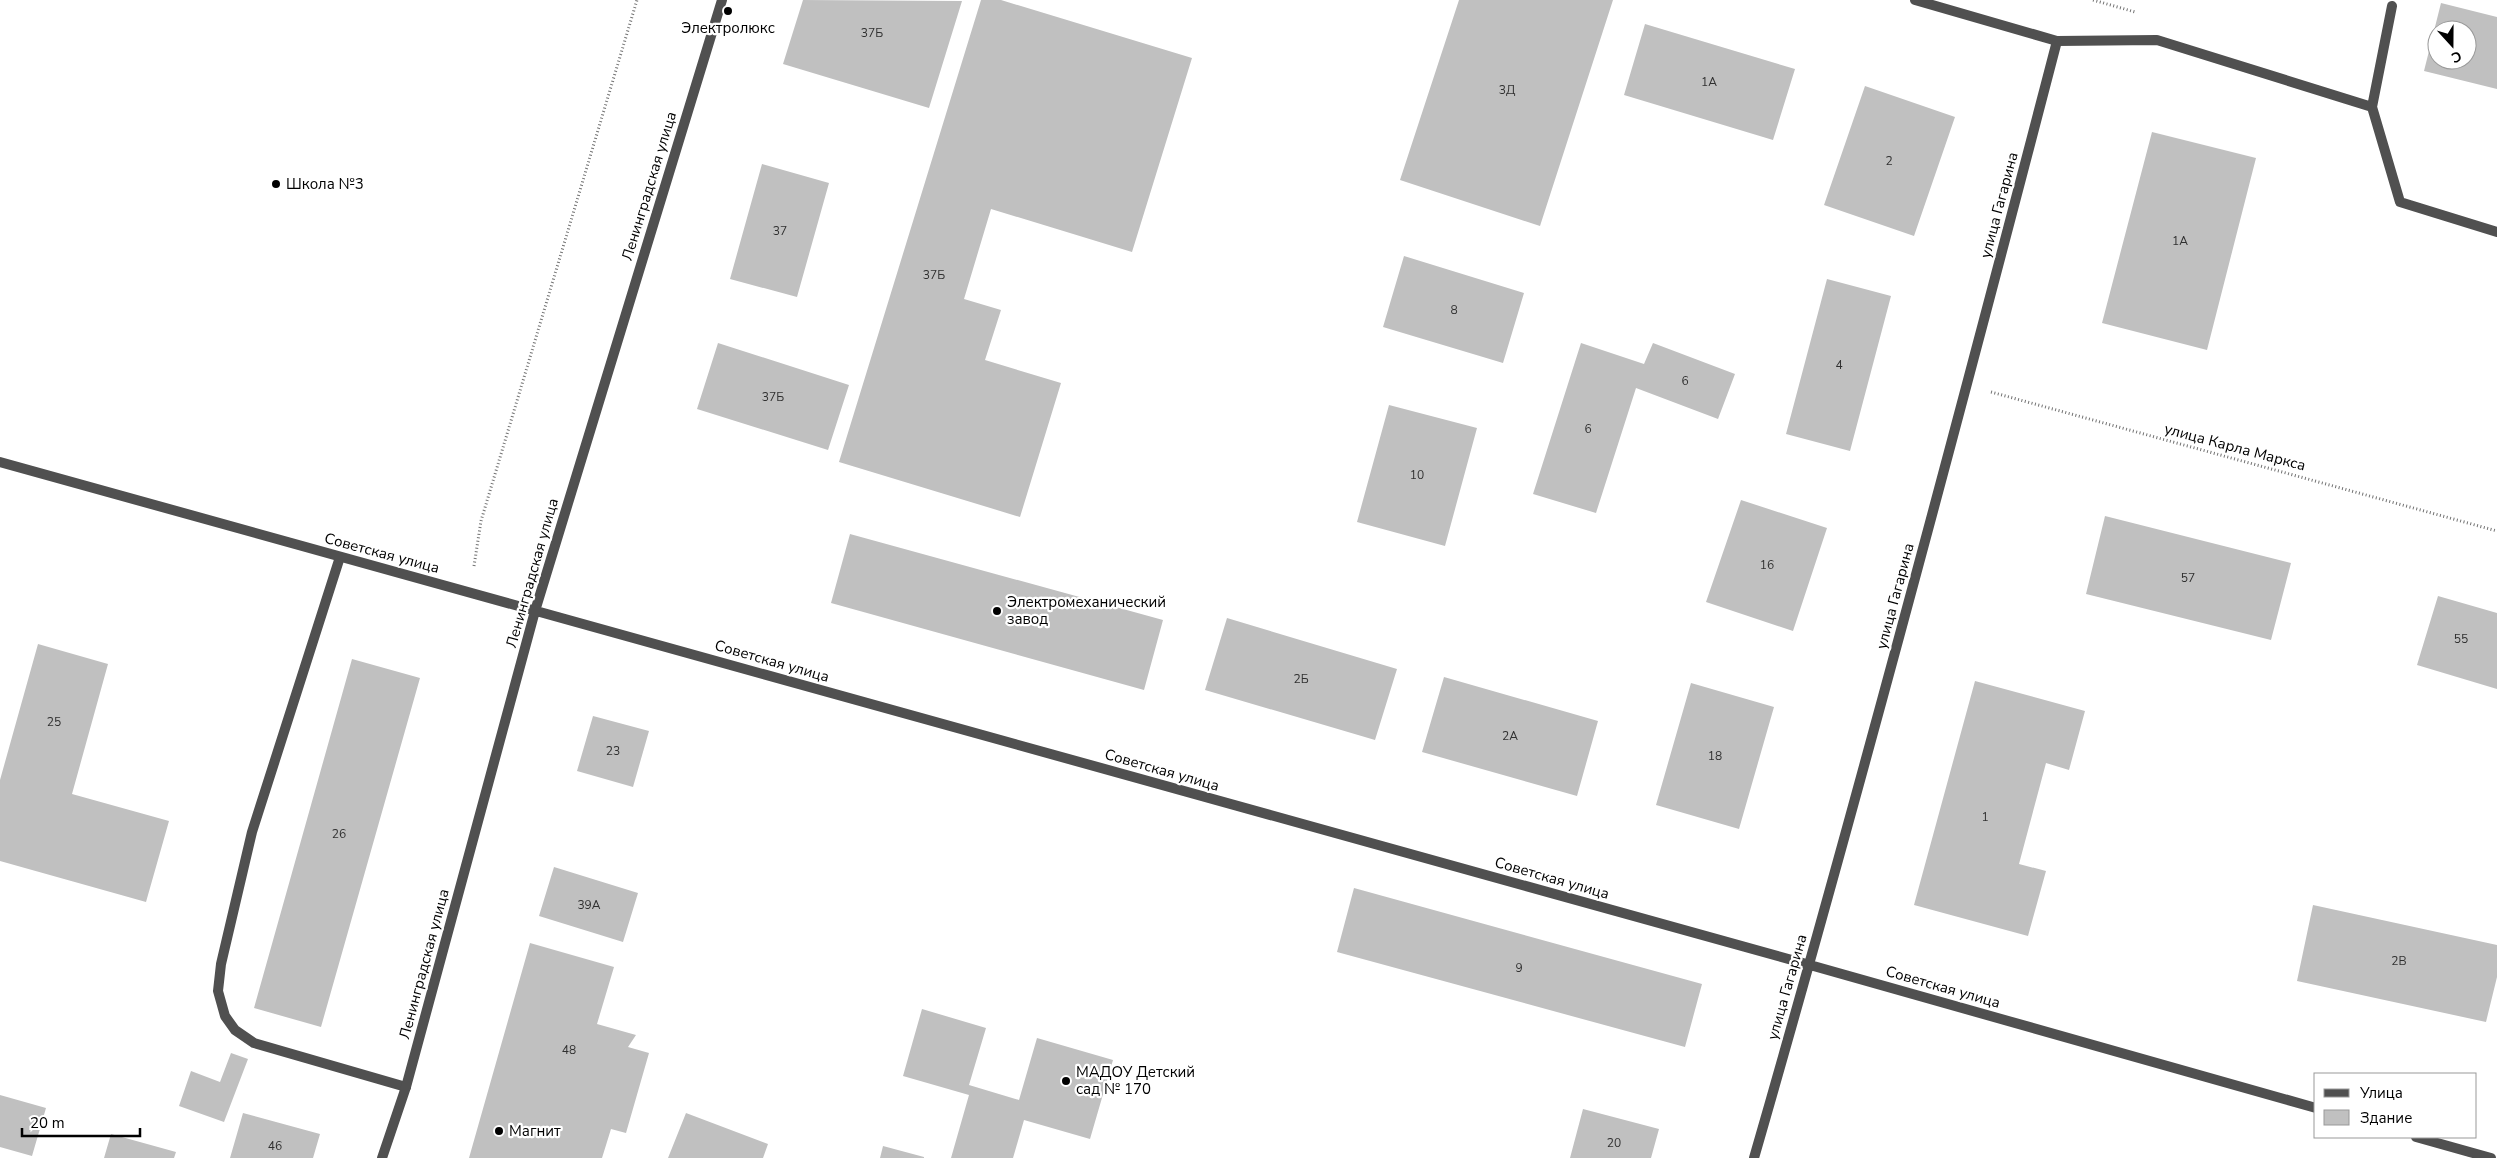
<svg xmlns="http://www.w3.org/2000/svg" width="2497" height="1158" font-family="'Nunito Sans',sans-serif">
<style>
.building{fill:#c0c0c0;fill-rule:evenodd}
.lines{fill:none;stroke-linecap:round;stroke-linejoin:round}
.path{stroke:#727272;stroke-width:3;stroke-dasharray:1 2.5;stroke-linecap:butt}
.service{stroke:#505050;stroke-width:10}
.minor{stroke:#505050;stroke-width:10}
.poi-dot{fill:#000;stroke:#fff;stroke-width:2}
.labels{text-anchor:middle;stroke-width:4.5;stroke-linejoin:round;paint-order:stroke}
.number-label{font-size:12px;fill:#303030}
.poi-label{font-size:15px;fill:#000;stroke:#fff;text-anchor:start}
.street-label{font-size:15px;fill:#000;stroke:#fff}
</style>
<rect width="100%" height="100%" fill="#fff"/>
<!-- building -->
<path class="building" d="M 803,0 L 962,1 L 929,108 L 783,64 Z
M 981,0 L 1001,0 L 1192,58 L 1132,252 L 991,209 L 964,299 L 1001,310 L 985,360 L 1061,383 L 1020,517 L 839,462 Z
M 1459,0 L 1613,0 L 1540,226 L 1400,180 Z
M 2441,3 L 2497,17 L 2497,89 L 2424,71 ZM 2437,30 L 2467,30 L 2467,60 L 2437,60 Z
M 1645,24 L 1795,69 L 1773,140 L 1624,95 Z
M 1865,86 L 1955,117 L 1914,236 L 1824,205 Z
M 2152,132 L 2256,158 L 2207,350 L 2102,323 Z
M 762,164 L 829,183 L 797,297 L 730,279 Z
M 1404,256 L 1524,293 L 1503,363 L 1383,327 Z
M 1827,279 L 1891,296 L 1850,451 L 1786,434 Z
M 718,343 L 849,385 L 828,450 L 697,409 Z
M 1581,343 L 1644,364 L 1653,343 L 1735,374 L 1718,419 L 1636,388 L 1596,513 L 1533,494 Z
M 1389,405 L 1477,428 L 1445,546 L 1357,522 Z
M 1741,500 L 1827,528 L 1793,631 L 1706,602 Z
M 2105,516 L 2291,563 L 2271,640 L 2086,594 Z
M 850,534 L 1163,620 L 1144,690 L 831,603 Z
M 2438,596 L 2497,613 L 2497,689 L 2417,665 Z
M 1227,618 L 1397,669 L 1375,740 L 1205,690 Z
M 38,644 L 108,664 L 72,794 L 169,821 L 146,902 L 0,861 L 0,780 Z
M 352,659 L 420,678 L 321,1027 L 254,1008 Z
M 1444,677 L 1598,721 L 1577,796 L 1422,752 Z
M 1975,681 L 2085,711 L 2069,770 L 2046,763 L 2019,864 L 2046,871 L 2028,936 L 1914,905 Z
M 1691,683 L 1774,707 L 1739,829 L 1656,805 Z
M 593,716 L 649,731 L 633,787 L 577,771 Z
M 554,867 L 638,893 L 623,942 L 539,916 Z
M 1354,888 L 1702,984 L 1685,1047 L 1337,952 Z
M 2313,905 L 2497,945 L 2497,977 L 2486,1022 L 2297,981 Z
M 530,943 L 614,967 L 597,1024 L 636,1035 L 628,1047 L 649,1053 L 626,1133 L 611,1129 L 602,1158 L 469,1158 Z
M 922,1009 L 986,1028 L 969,1085 L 1019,1100 L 1037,1038 L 1113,1060 L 1090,1139 L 1024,1120 L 1013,1158 L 951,1158 L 969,1095 L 903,1076 Z
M 231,1053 L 248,1059 L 224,1122 L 179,1106 L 191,1071 L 220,1082 Z
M 0,1095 L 46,1108 L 32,1156 L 0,1147 Z
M 1583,1109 L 1659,1129 L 1651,1158 L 1570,1158 Z
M 243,1113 L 320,1134 L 313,1158 L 230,1158 Z
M 686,1113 L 768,1144 L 763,1158 L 668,1158 Z
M 111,1134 L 176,1152 L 174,1158 L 104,1158 Z
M 883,1146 L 924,1157 L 924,1158 L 880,1158 Z"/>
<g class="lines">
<!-- path -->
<path class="path" d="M 2093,0 L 2135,12
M 1991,392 L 2497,531
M 474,566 L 481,521 L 637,0"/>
<!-- service -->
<path class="service" d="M 2057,41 L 2157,40 L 2372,107 L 2400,202 L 2497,232
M 2372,107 L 2392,6
M 340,557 L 252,832 L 221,964 L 218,991 L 225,1016 L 235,1030 L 254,1043 L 406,1087"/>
<!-- minor -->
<path class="minor" d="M 0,462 L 1810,965 L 2316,1108
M 2416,1137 L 2491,1158
M 382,1158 L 406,1087 L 535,611 L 722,0
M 1754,1158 C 1861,787 1960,414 2057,41 L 1915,0"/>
</g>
<!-- markers -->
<g class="poi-dot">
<circle cx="728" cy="11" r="5"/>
<circle cx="276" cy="184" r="5"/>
<circle cx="997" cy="611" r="5"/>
<circle cx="1066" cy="1081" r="5"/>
<circle cx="499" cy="1131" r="5"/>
</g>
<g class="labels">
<!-- number labels -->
<g class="number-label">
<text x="872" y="37">37Б</text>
<text x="1709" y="86">1А</text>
<text x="1507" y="94">3Д</text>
<text x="1889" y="165">2</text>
<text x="780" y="235">37</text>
<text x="2180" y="245">1А</text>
<text x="934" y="279">37Б</text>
<text x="1454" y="314">8</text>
<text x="1839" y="369">4</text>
<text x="1685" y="385">6</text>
<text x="773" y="401">37Б</text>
<text x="1588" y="433">6</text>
<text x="1417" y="479">10</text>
<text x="1767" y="569">16</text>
<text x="2188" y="582">57</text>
<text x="2461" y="643">55</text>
<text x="1301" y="683">2Б</text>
<text x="54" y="726">25</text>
<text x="1510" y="740">2А</text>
<text x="613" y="755">23</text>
<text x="1715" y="760">18</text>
<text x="1985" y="821">1</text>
<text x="339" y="838">26</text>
<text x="589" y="909">39А</text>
<text x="2399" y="965">2В</text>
<text x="1519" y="972">9</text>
<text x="569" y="1054">48</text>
<text x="1614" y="1147">20</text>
<text x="275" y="1150">46</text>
</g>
<!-- poi labels -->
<g class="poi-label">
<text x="728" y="33" text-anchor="middle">Электролюкс</text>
<text x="286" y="189">Школа №3</text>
<text x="1007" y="607">Электромеханический<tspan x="1007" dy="17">завод</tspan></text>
<text x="1076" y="1077">МАДОУ Детский<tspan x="1076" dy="17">сад № 170</tspan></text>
<text x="509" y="1136">Магнит</text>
</g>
<!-- street labels -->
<g class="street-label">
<text transform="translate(649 186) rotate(-73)" y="5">Ленинградская улица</text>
<text transform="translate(1999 205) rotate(-75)" y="5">улица Гагарина</text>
<text transform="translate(2235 447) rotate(15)" y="5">улица Карла Маркса</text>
<text transform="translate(382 553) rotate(15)" y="5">Советская улица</text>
<text transform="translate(532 573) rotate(-74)" y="5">Ленинградская улица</text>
<text transform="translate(1895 596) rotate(-75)" y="5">улица Гагарина</text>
<text transform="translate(772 661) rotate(16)" y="5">Советская улица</text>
<text transform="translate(1162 770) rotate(16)" y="5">Советская улица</text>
<text transform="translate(1552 878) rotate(16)" y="5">Советская улица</text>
<text transform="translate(424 964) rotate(-75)" y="5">Ленинградская улица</text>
<text transform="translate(1787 987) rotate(-74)" y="5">улица Гагарина</text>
<text transform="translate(1943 987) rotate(16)" y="5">Советская улица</text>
</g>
</g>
<!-- legend -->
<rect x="2314" y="1073" width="162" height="65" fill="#ffffff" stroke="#999999"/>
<rect x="2324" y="1089" width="25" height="8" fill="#505050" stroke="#999999"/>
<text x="2360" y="1098" font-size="15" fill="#000000">Улица</text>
<rect x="2324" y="1110" width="25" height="15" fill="#c0c0c0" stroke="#999999"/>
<text x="2360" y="1123" font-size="15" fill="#000000">Здание</text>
<!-- north arrow -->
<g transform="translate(2452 45) rotate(159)"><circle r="24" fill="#ffffff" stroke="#999999"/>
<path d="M0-4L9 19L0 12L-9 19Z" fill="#000000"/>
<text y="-8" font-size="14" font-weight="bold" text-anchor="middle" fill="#000000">С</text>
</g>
<!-- scale -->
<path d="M22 1128v8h118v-8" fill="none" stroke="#000000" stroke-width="2.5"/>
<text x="30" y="1128" font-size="15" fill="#000000" stroke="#ffffff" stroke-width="4" paint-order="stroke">20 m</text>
</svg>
